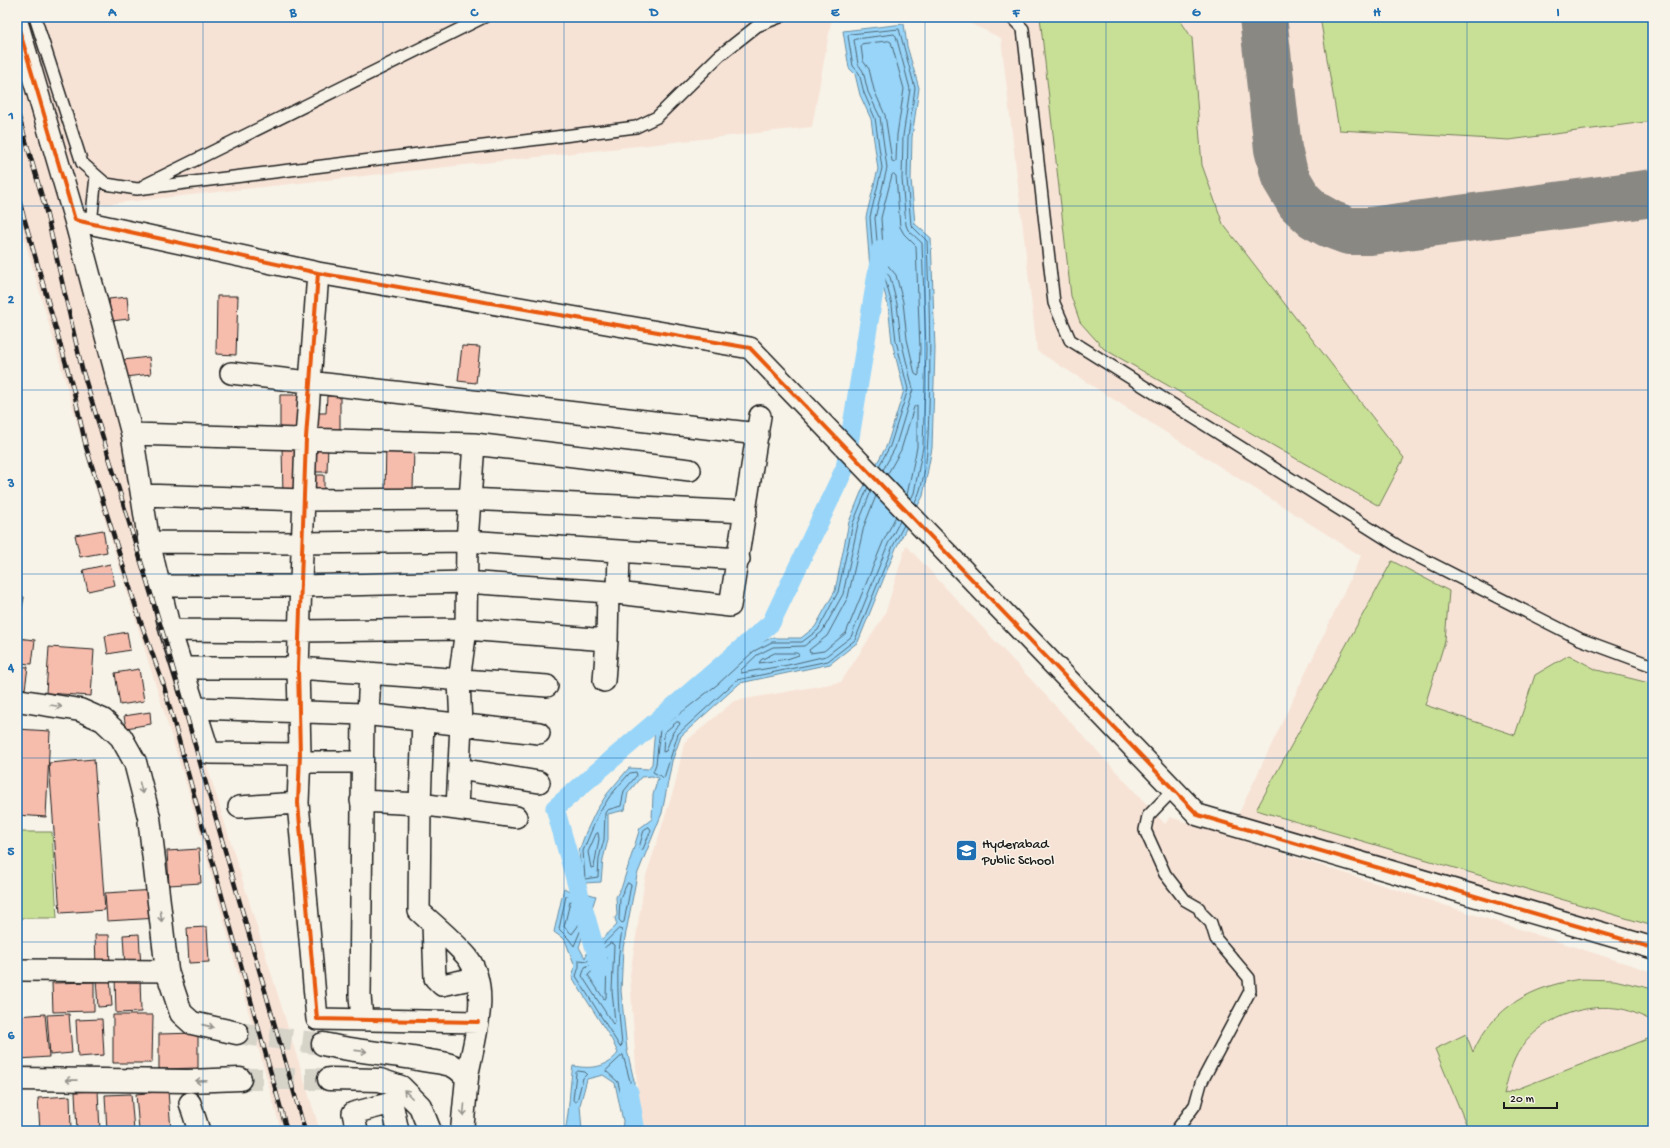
<svg xmlns="http://www.w3.org/2000/svg" width="1670" height="1148" font-family="'Gochi Hand',sans-serif">
<style>
.built{fill:#f7e3d6}
.green{fill:#c8e096;stroke:#727e59}
.water{fill:#98d5f9;stroke:#668ba1;fill-rule:evenodd}
.lines{fill:none;stroke-linecap:round;stroke-linejoin:round}
.shore{stroke:#4e6674;stroke-width:1}
.canal{stroke:#98d5f9;stroke-width:19}
.taxiway{stroke:#8a8882;stroke-width:48}
.building{fill:#f6bdad;stroke:#1c1c1c}
.secondary-tunnel{stroke:#d6d3c9;stroke-width:22;stroke-dasharray:22 11;stroke-linecap:butt}
.lane-casing{stroke:#1c1c1c;stroke-width:14}
.street-casing{stroke:#1c1c1c;stroke-width:24}
.secondary-casing{stroke:#1c1c1c;stroke-width:25}
.lane{stroke:#f7f3e8;stroke-width:11}
.street{stroke:#f7f3e8;stroke-width:21}
.secondary{stroke:#f7f3e8;stroke-width:22}
.rail-casing{stroke:#1c1c1c;stroke-width:4.5}
.rail{stroke:#f7f3e8;stroke-width:3;stroke-dasharray:9;stroke-linecap:butt}
.cycleway-casing{stroke:#f7f3e8;stroke-width:6}
.cycleway{stroke:#e8590c;stroke-width:4}
.oneway{stroke:#94928c}
.grid{fill:none;stroke:#1f6fb2;stroke-width:1;stroke-opacity:0.55}
.labels{text-anchor:middle;stroke-width:3;stroke-linejoin:round;paint-order:stroke}
.poi-label{font-size:14px;fill:#1c1c1c;stroke:#f7f3e8;text-anchor:start}
.neatline{fill:none;stroke:#1f6fb2;stroke-width:1.5}
.grid-label{font-size:13px;text-anchor:middle;font-weight:bold;fill:#1f6fb2}
</style>
<rect width="100%" height="100%" fill="#f7f3e8"/>
<filter id="ink" filterUnits="userSpaceOnUse"><feTurbulence type="fractalNoise" baseFrequency=".025" numOctaves="2"/><feDisplacementMap in="SourceGraphic" scale="8" xChannelSelector="R" yChannelSelector="G"/><feConvolveMatrix kernelMatrix="1 2 1 2 8 2 1 2 1" color-interpolation-filters="sRGB"/></filter>
<g filter="url(#ink)">
<!-- built -->
<path class="built" d="M 23,17 L 832,17 L 812,127 L 81,207 Z
M 956,17 L 1653,17 L 1653,938 L 1238,815 L 1361,556 L 1037,351 L 1001,38 Z
M 17,57 L 125,435 L 206,762 L 320,1131 L 281,1131 L 188,790 L 106,524 L 17,213 Z
M 906,545 L 1165,824 L 1170,817 L 1653,972 L 1653,1131 L 640,1131 L 630,975 L 645,879 L 675,785 L 684,743 L 734,701 L 841,682 L 885,614 Z"/>
<!-- green -->
<path class="green" d="M 1040,17 L 1178,17 L 1192,38 L 1202,165 L 1223,224 L 1404,458 L 1379,506 L 1104,349 L 1080,322 L 1071,296 Z
M 1320,17 L 1653,17 L 1653,121 L 1509,140 L 1339,130 Z
M 1392,561 L 1449,591 L 1445,641 L 1425,705 L 1515,735 L 1535,675 L 1569,655 L 1597,670 L 1653,684 L 1653,926 L 1256,810 Z
M 17,832 L 52,832 L 57,918 L 17,918 Z
M 1581,979 L 1614,980 L 1653,989 L 1653,1021 C 1641,1016 1629,1009 1615,1008 C 1581,1004 1541,1019 1521,1048 C 1511,1062 1508,1079 1504,1094 L 1653,1037 L 1653,1131 L 1469,1131 L 1435,1049 L 1466,1034 L 1473,1052 C 1494,1006 1533,986 1581,979 Z"/>
<!-- water -->
<path class="water" d="M 904,24 L 907,46 L 919,88 L 912,137 L 911,179 L 915,224 L 931,238 L 935,349 L 932,448 L 923,496 L 896,548 L 858,642 L 830,664 L 740,683 L 681,736 L 672,761 L 662,813 L 637,875 L 623,948 L 621,991 L 627,1050 L 634,1081 L 633,1131 L 622,1131 L 623,1121 L 615,1083 L 603,1075 L 587,1079 L 580,1105 L 582,1131 L 565,1131 C 570,1110 569,1088 573,1066 C 591,1069 607,1068 618,1053 L 612,1040 L 572,977 L 575,966 L 565,940 L 554,932 L 564,888 L 571,892 L 576,886 L 571,876 L 581,873 L 579,851 L 586,832 L 596,811 L 607,794 L 629,768 L 648,769 L 652,764 L 655,728 L 715,681 L 752,647 L 771,638 L 801,638 L 815,627 L 835,591 L 849,522 L 862,490 L 887,445 L 904,390 L 892,342 L 888,305 L 881,279 L 870,269 L 866,217 L 878,169 L 871,119 L 860,95 L 855,74 L 849,68 L 843,31 ZM 652,776 L 658,778 L 653,795 L 652,819 L 640,828 L 622,886 L 616,897 L 617,915 L 615,918 L 617,925 L 600,941 L 590,946 L 585,958 L 579,947 L 596,896 L 586,893 L 584,883 L 601,882 L 603,859 L 608,840 L 608,814 L 625,810 L 628,793 L 641,777 Z"/>
<g class="lines">
<!-- shore -->
<path class="shore" d="M 889,41 L 891,42 L 904,89 L 897,135 L 896,161 L 894,162 L 892,161 L 885,115 L 874,90 L 869,69 L 863,61 L 861,46 L 862,44 Z
M 894,174 L 896,176 L 900,227 L 904,234 L 916,246 L 920,349 L 919,374 L 918,376 L 915,374 L 907,339 L 903,302 L 896,275 L 884,261 L 881,218 L 892,175 Z
M 879,466 L 890,446 L 908,389 L 896,341 L 892,305 L 885,278 L 874,267 L 870,217 L 882,168 L 875,118 L 864,93 L 859,73 L 853,66 L 848,36 L 850,34 L 899,29 L 915,88 L 908,137 L 907,179 L 911,225 L 927,241 C 929,297 931,352 929,408 C 928,438 928,476 915,503
M 883,470 L 895,448 L 913,389 L 901,340 L 897,304 L 890,277 L 879,264 L 875,218 L 887,168 L 880,117 L 868,92 L 863,71 L 858,64 L 854,40 L 856,39 L 894,34 L 896,36 L 910,89 L 903,136 L 902,179 L 906,225 L 908,230 L 922,243 L 926,349 L 923,447 L 914,493 L 911,499
M 887,475 L 901,450 L 914,407 L 917,405 L 917,447 L 907,495
M 868,487 L 853,523 L 838,592 L 818,630 L 802,642 L 772,642 L 754,651 L 718,684 L 660,729 L 656,764 L 653,772 L 664,778 L 678,734 L 737,680 L 828,661 L 855,640 L 893,546 L 904,525
M 871,491 L 858,524 L 843,594 L 822,632 L 804,646 L 773,647 L 757,655 L 741,670 L 741,673 L 788,665 L 826,656 L 851,637 L 888,544 L 900,521
M 876,496 L 864,526 L 848,597 L 827,636 L 809,650 L 810,653 L 824,651 L 846,633 L 883,542 L 896,516
M 775,653 L 797,653 L 799,655 L 787,659 L 759,663 L 761,660 Z
M 677,722 L 679,722 L 680,724 L 673,732 L 666,751 L 663,752 L 664,733 Z
M 630,773 L 636,772 L 637,775 L 624,791 L 621,806 L 607,810 L 605,813 L 604,840 L 599,858 L 598,877 L 585,879 L 583,851 L 590,834 L 599,813 L 610,796 Z
M 649,827 L 651,830 L 643,849 L 641,850 L 639,848 L 644,830 Z
M 598,833 L 599,839 L 594,867 L 591,868 L 588,852 L 596,834 Z
M 628,883 L 631,885 L 624,922 L 622,923 L 619,920 L 620,898 Z
M 578,889 L 581,889 L 583,895 L 590,900 L 582,927 L 574,946 L 568,938 L 559,929 L 566,896 L 573,895 Z
M 577,898 L 584,903 L 578,926 L 572,934 L 564,927 L 570,902 Z
M 619,929 L 622,930 C 615,969 618,1006 622,1045 L 620,1047 L 576,976 L 579,967 L 579,960 L 588,961 L 594,949 L 603,944 Z
M 611,943 L 614,945 L 612,991 L 615,1022 L 613,1024 L 582,976 L 585,967 L 592,964 L 599,952 Z
M 604,956 L 607,957 L 606,998 L 604,999 L 588,975 L 597,967 Z
M 623,1055 L 630,1081 L 629,1115 L 627,1116 L 624,1110 L 618,1082 L 606,1071 Z
M 578,1071 L 585,1072 L 587,1074 L 583,1078 L 577,1101 L 575,1102 L 573,1100 L 576,1073 Z"/>
<!-- canal -->
<path class="canal" d="M 601,970 L 555,808 L 771,623 L 845,468 L 881,249
M 629,1092 L 635,1126 L 632,1131"/>
<!-- taxiway -->
<path class="taxiway" d="M 1263,17 L 1278,149 L 1285,177 L 1300,202 L 1314,215 L 1330,224 L 1349,231 L 1370,231 L 1653,193"/>
</g>
<!-- building -->
<path class="building" d="M 217,296 L 238,296 L 236,355 L 216,354 Z
M 127,297 L 129,319 L 111,321 L 109,299 Z
M 462,346 L 480,347 L 476,383 L 458,381 Z
M 149,357 L 151,374 L 125,377 L 123,360 Z
M 280,395 L 305,395 L 305,433 L 280,433 Z
M 327,396 L 340,396 L 340,434 L 310,434 L 311,413 L 326,413 Z
M 309,443 L 328,443 L 327,472 L 309,472 Z
M 301,445 L 302,496 L 283,496 L 282,446 Z
M 386,445 L 414,445 L 413,492 L 385,492 Z
M 307,475 L 324,475 L 324,498 L 307,498 Z
M 103,530 L 107,552 L 80,557 L 75,535 Z
M 110,564 L 115,585 L 88,591 L 83,570 Z
M 17,596 L 24,597 L 17,635 Z
M 127,632 L 130,650 L 108,654 L 105,636 Z
M 17,638 L 35,640 L 32,664 L 17,663 Z
M 49,647 L 94,650 L 91,696 L 46,693 Z
M 17,666 L 28,667 L 25,689 L 17,689 Z
M 139,669 L 144,701 L 120,705 L 115,673 Z
M 150,712 L 151,724 L 126,728 L 124,716 Z
M 17,729 L 50,731 L 46,817 L 17,815 Z
M 94,759 L 105,910 L 60,913 L 49,763 Z
M 199,849 L 201,883 L 169,885 L 167,851 Z
M 156,890 L 158,918 L 107,921 L 105,893 Z
M 207,927 L 209,962 L 189,963 L 187,928 Z
M 139,934 L 141,968 L 125,968 L 123,935 Z
M 95,935 L 109,935 L 110,966 L 96,966 Z
M 115,977 L 140,977 L 141,1012 L 116,1013 Z
M 110,978 L 112,1006 L 98,1007 L 96,979 Z
M 94,982 L 94,1011 L 53,1012 L 52,983 Z
M 45,1014 L 49,1057 L 19,1059 L 17,1016 Z
M 69,1014 L 72,1053 L 50,1055 L 47,1015 Z
M 113,1015 L 153,1015 L 152,1063 L 113,1063 Z
M 102,1019 L 104,1055 L 78,1057 L 76,1020 Z
M 198,1033 L 198,1068 L 159,1069 L 159,1034 Z
M 98,1091 L 100,1131 L 77,1131 L 75,1092 Z
M 168,1091 L 171,1131 L 139,1131 L 136,1094 Z
M 131,1094 L 134,1131 L 107,1131 L 105,1095 Z
M 70,1096 L 71,1131 L 40,1131 L 38,1098 Z"/>
<g class="lines">
<!-- secondary-tunnel -->
<path class="secondary-tunnel" d="M 237,1033 L 323,1044
M 240,1079 L 329,1079"/>
<defs>
<path id="lane" d="M 35,17 L 82,163 L 106,184 L 137,189 L 636,127 L 657,117 L 719,56 L 757,26 L 780,17
M 1011,17 L 1023,29 L 1054,303 L 1070,340 L 1401,548 L 1580,639 L 1653,666
M 145,185 L 484,17
M 91,224 L 96,176
M 1174,789 L 1148,816 L 1145,830 L 1165,874 L 1185,900 L 1199,908 L 1201,913 L 1211,923 L 1216,939 L 1249,978 L 1250,991 L 1201,1083 L 1195,1105 L 1176,1131"/>
<path id="street" d="M 17,22 L 75,220 L 318,273 L 750,348 L 1198,815 L 1653,948
M 75,220 L 132,434 L 149,542 L 170,630 L 209,753 L 300,754 L 301,762 L 361,762
M 318,273 L 306,438 L 298,668 L 300,754 L 298,803 L 317,1019 L 478,1022
M 231,373 L 758,434
M 132,434 L 474,444 L 690,470
M 142,495 L 304,500 L 469,499 L 746,512
M 149,542 L 302,543 L 467,541 L 739,559
M 160,586 L 301,586 L 465,582 L 608,592 L 730,606 L 760,416
M 618,593 L 619,551
M 170,630 L 299,631 L 466,629 L 607,640 L 608,592
M 183,668 L 298,668 L 547,686
M 604,681 L 607,640
M 196,708 L 363,714 L 539,733
M 368,714 L 370,674
M 459,769 L 539,782
M 361,801 L 420,804 L 423,720
M 239,807 L 298,803
M 457,809 L 461,724 L 459,681 L 466,629 L 467,541 L 474,444
M 433,924 L 435,978 L 442,985 L 476,978
M 17,970 L 167,971
M 362,1019 L 360,996 L 363,714
M 467,1078 C 473,1043 492,990 468,958 C 454,941 435,926 419,911 L 420,804 L 516,817
M 190,1103 L 199,1131
M 357,1131 L 353,1113 L 392,1103 L 398,1131"/>
<path id="secondary" d="M 17,700 L 80,710 L 103,720 L 121,737 L 135,762 L 149,817 L 167,971 L 181,1013 L 192,1023 L 237,1033
M 323,1044 C 356,1052 390,1053 423,1060 C 433,1062 444,1062 453,1066 C 459,1069 463,1073 467,1078 L 462,1131
M 17,1079 L 188,1081 L 240,1079
M 329,1079 L 380,1080 L 401,1087 L 420,1106 L 430,1131"/>
</defs>
<!-- lane casing -->
<use href="#lane" class="lane-casing"/>
<!-- street casing -->
<use href="#street" class="street-casing"/>
<!-- secondary casing -->
<use href="#secondary" class="secondary-casing"/>
<!-- lane -->
<use href="#lane" class="lane"/>
<!-- street -->
<use href="#street" class="street"/>
<!-- secondary -->
<use href="#secondary" class="secondary"/>
<defs>
<path id="rail" d="M 17,110 L 45,207 L 82,369 L 165,640 L 305,1131
M 17,193 L 74,392 L 86,447 L 139,617 L 163,683 L 287,1131"/>
</defs>
<!-- rail casing -->
<use href="#rail" class="rail-casing"/>
<!-- rail -->
<use href="#rail" class="rail"/>
<defs>
<path id="cycleway" d="M 17,22 L 75,220 L 318,273 L 750,348 L 1198,815 L 1653,948
M 318,273 L 306,438 L 298,668 L 300,754 L 298,803 L 317,1019 L 478,1022"/>
</defs>
<!-- cycleway casing -->
<use href="#cycleway" class="cycleway-casing"/>
<!-- cycleway -->
<use href="#cycleway" class="cycleway"/>
</g>
<!-- one-way arrows -->
<defs><path id="oneway-shaft" d="M-6 0H5M1.5-3L5.5 0L1.5 3" fill="none" stroke-width="1.6" stroke-linecap="round" stroke-linejoin="round"/></defs>
<g class="oneway">
<use href="#oneway-shaft" transform="translate(56 706) rotate(9)"/>
<use href="#oneway-shaft" transform="translate(141 788) rotate(76)"/>
<use href="#oneway-shaft" transform="translate(161 916) rotate(83)"/>
<use href="#oneway-shaft" transform="translate(208 1026) rotate(13)"/>
<use href="#oneway-shaft" transform="translate(361 1051) rotate(6)"/>
<use href="#oneway-shaft" transform="translate(71 1080) rotate(-179)"/>
<use href="#oneway-shaft" transform="translate(201 1081) rotate(178)"/>
<use href="#oneway-shaft" transform="translate(408 1094) rotate(-135)"/>
<use href="#oneway-shaft" transform="translate(464 1110) rotate(95)"/>
</g>
</g>
<!-- grid -->
<path class="grid" d="M 203,17 L 203,1131M 383,17 L 383,1131M 564,17 L 564,1131M 745,17 L 745,1131M 925,17 L 925,1131M 1106,17 L 1106,1131M 1287,17 L 1287,1131M 1467,17 L 1467,1131M 17,206 L 1653,206M 17,390 L 1653,390M 17,574 L 1653,574M 17,758 L 1653,758M 17,942 L 1653,942"/>
<!-- icons -->
<defs>
<symbol id="school-square" viewBox="-11 -11 22 22"><rect x="-9" y="-9" width="18" height="18" rx="4" fill="#1f6fb2" stroke="#f7f3e8"/><path d="M0-5L7-2L0 1L-7-2ZM-4 1L0 2.5L4 1V4Q0 6-4 4Z" fill="#fff"/></symbol>
</defs>
<g fill-rule="evenodd">
<use href="#school-square" x="954" y="838" width="25" height="25"/>
</g>
<g class="labels">
<!-- poi labels -->
<g class="poi-label">
<text x="982" y="848">Hyderabad<tspan x="982" dy="16">Public School</tspan></text>
</g>
</g>
<!-- margin -->
<rect width="1670" height="1148" fill="none" stroke="#f7f3e8" stroke-width="44"/>
<!-- scale -->
<path d="M1504 1102v6h53v-6" fill="none" stroke="#1c1c1c" stroke-width="2"/>
<text x="1510" y="1102" font-size="12" fill="#1c1c1c" stroke="#f7f3e8" stroke-width="3" paint-order="stroke">20 m</text>
<rect x="22" y="22" width="1626" height="1104" class="neatline"/>
<g class="grid-label">
<text x="112" y="16">A</text>
<text x="293" y="16">B</text>
<text x="474" y="16">C</text>
<text x="654" y="16">D</text>
<text x="835" y="16">E</text>
<text x="1016" y="16">F</text>
<text x="1196" y="16">G</text>
<text x="1377" y="16">H</text>
<text x="1558" y="16">I</text>
<text x="11" y="119">1</text>
<text x="11" y="303">2</text>
<text x="11" y="487">3</text>
<text x="11" y="671">4</text>
<text x="11" y="855">5</text>
<text x="11" y="1039">6</text>
</g>
</svg>
